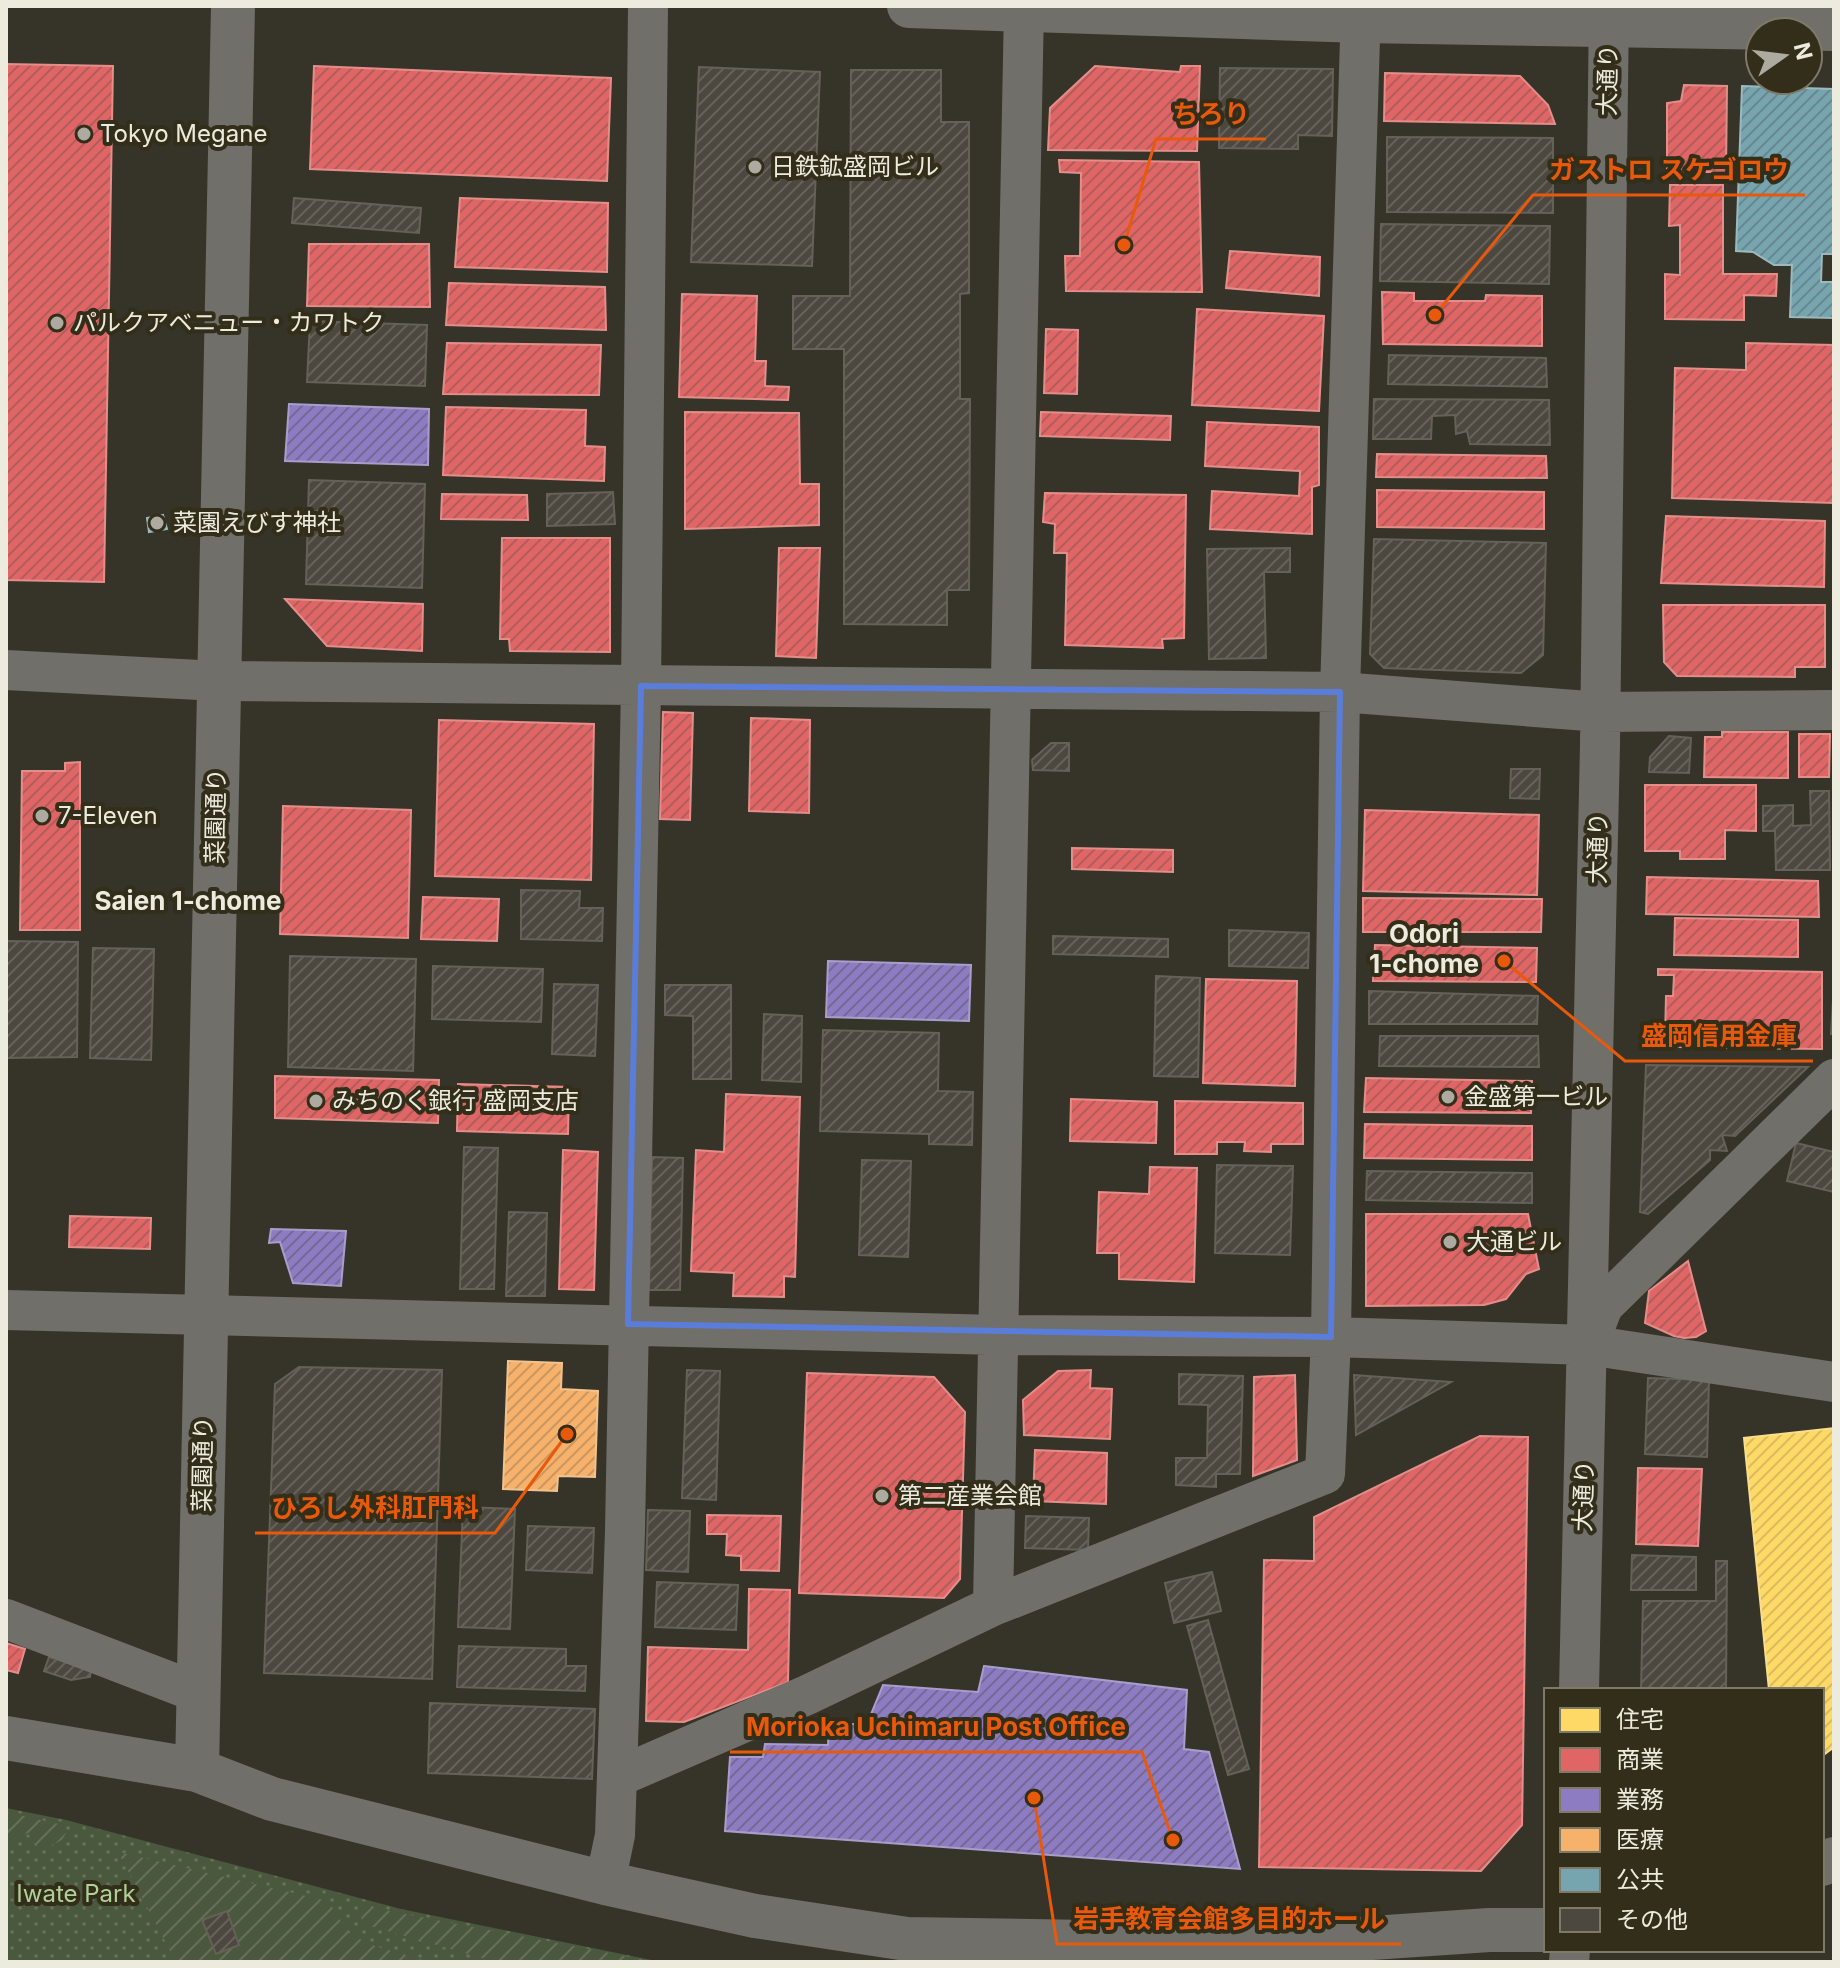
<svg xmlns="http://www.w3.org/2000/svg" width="1840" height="1968" font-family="Inter,'Noto Sans JP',sans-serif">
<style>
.park{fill:url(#park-dots)}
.garden{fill:url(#garden-furrows)}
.homes{fill:url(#homes-hatch);stroke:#fade8a;stroke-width:2}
.shops{fill:url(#shops-hatch);stroke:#e48e8a;stroke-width:2}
.offices{fill:url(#offices-hatch);stroke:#aa9dcb;stroke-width:2}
.health{fill:url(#health-hatch);stroke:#f3c38e;stroke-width:2}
.public{fill:url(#public-hatch);stroke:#9ababd;stroke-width:2}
.building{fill:url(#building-hatch);stroke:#656058;stroke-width:2}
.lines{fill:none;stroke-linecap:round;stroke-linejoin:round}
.minor{stroke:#716f69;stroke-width:40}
.tertiary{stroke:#716f69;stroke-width:44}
.marked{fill:none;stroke:#5b7dda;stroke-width:6;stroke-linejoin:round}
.poi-dot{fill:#adab9f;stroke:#322e19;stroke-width:3}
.labels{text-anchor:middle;stroke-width:8;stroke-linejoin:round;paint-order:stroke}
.street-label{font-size:24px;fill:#edebde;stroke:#322e19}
.poi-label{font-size:24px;fill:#edebde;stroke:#322e19;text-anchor:start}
.park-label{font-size:24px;fill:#afd098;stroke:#322e19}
.neighbourhood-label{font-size:26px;font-weight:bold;fill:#edebde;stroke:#322e19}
.leader{fill:none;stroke:#e8590c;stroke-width:3}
.callout-dot{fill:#e8590c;stroke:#322e19;stroke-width:3}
.callout-label{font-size:26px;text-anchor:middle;font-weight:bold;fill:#e8590c;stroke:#322e19;stroke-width:8;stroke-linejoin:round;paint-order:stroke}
</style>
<defs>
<pattern id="park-dots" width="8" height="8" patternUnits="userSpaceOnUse" patternTransform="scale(2)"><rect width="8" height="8" fill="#4a583d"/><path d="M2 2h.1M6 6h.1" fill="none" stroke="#647059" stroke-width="1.8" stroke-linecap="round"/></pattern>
<pattern id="garden-furrows" width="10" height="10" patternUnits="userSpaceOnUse" patternTransform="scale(2)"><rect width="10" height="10" fill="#4a583d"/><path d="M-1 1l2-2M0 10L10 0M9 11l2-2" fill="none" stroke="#647059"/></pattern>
<pattern id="homes-hatch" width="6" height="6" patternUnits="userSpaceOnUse" patternTransform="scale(2)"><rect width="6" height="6" fill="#ffd966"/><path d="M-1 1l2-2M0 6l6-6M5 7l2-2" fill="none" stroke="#dabc5f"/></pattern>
<pattern id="shops-hatch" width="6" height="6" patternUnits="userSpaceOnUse" patternTransform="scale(2)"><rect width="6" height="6" fill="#e06666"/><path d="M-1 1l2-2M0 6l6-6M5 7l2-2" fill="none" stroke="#b25c5c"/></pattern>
<pattern id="offices-hatch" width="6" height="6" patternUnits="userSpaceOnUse" patternTransform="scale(2)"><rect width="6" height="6" fill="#8e7cc3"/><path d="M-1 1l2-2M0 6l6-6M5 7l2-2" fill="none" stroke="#756996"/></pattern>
<pattern id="health-hatch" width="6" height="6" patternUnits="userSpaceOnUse" patternTransform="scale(2)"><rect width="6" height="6" fill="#f6b26b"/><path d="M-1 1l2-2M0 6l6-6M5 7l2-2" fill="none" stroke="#ca9761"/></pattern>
<pattern id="public-hatch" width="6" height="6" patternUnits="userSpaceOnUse" patternTransform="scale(2)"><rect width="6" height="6" fill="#76a5af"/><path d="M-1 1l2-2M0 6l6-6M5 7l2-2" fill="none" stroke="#68888f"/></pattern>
<pattern id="building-hatch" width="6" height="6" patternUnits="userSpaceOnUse" patternTransform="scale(2)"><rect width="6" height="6" fill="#4c473f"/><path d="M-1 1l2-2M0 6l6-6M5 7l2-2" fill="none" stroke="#66625a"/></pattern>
</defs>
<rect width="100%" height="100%" fill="#363429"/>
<!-- park -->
<path class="park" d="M 6,1808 L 66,1820 L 401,1909 L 661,1962 L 6,1962 Z"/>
<!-- garden -->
<path class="garden" d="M 6,1812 L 63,1825 L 66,1833 L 62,1840 L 44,1849 L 35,1844 L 28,1833 L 21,1835 L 6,1846 Z
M 118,1852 L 328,1901 L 349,1934 L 375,1946 L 429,1962 L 176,1962 Z
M 358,1905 L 657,1962 L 496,1962 L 363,1924 Z"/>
<!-- homes -->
<path class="homes" d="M 1834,1428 L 1834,1737 L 1833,1748 L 1822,1756 L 1822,1690 L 1769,1690 L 1744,1438 Z"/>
<!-- shops -->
<path class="shops" d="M 6,64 L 113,66 L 104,582 L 6,580 Z
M 314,66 L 611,78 L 607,181 L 310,169 Z
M 1095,66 L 1180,72 L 1181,66 L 1200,66 L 1197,151 L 1048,150 L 1050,108 Z
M 1385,73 L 1520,76 L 1548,105 L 1555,124 L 1384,121 Z
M 1684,85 L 1727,86 L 1726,172 L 1667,172 L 1667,103 L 1681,101 Z
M 1059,160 L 1199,162 L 1202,292 L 1066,291 L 1065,256 L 1080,256 L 1081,173 L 1060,172 Z
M 1670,185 L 1723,185 L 1723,274 L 1777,274 L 1776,296 L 1744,295 L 1744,320 L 1665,319 L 1665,274 L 1680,275 L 1680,225 L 1669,226 Z
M 460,198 L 608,203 L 607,272 L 455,267 Z
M 309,244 L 429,244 L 430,307 L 307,306 Z
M 1230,251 L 1320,257 L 1319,296 L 1226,288 Z
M 449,283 L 605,287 L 606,330 L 446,325 Z
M 1382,292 L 1414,293 L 1414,301 L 1485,301 L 1486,295 L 1542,296 L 1542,346 L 1383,344 Z
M 682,294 L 757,296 L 755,361 L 766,361 L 765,386 L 789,387 L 788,400 L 679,397 Z
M 1197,309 L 1324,316 L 1319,411 L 1192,405 Z
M 1046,329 L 1078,330 L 1077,394 L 1044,393 Z
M 447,343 L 601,345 L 599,395 L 443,394 Z
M 1746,343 L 1834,345 L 1834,503 L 1672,498 L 1675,368 L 1746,370 Z
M 446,407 L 586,410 L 585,446 L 605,447 L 604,481 L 443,475 Z
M 685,412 L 799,413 L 800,484 L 819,484 L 819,525 L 685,529 Z
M 1041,412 L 1171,416 L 1170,440 L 1040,436 Z
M 1207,422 L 1319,427 L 1319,485 L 1312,487 L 1312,534 L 1210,529 L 1212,491 L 1299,496 L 1300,471 L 1205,466 Z
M 1377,454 L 1546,456 L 1547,478 L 1376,477 Z
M 1377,490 L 1544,492 L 1544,529 L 1377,527 Z
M 1045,493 L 1186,495 L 1184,638 L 1162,639 L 1163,648 L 1065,645 L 1067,553 L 1054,553 L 1055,524 L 1043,522 Z
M 442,494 L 527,495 L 528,520 L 441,519 Z
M 1666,516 L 1825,521 L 1824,587 L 1661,583 Z
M 502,538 L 610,538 L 610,652 L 510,651 L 509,639 L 500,639 Z
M 779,548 L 820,548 L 816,658 L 776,656 Z
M 285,599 L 423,604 L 422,651 L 327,646 Z
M 1663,605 L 1825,605 L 1825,667 L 1795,667 L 1795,677 L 1677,676 L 1664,662 Z
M 663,712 L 693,713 L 690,820 L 660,819 Z
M 751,718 L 810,720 L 809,813 L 749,811 Z
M 439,720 L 594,724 L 591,880 L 435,876 Z
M 1722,732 L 1788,732 L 1788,778 L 1704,777 L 1705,737 L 1722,737 Z
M 1799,734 L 1830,734 L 1829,777 L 1799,777 Z
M 80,762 L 80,930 L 20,930 L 22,771 L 65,771 L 65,763 Z
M 1645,785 L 1756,785 L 1756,831 L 1725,830 L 1725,859 L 1680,859 L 1680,851 L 1645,851 Z
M 283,806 L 411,810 L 408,938 L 280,934 Z
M 1365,810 L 1539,815 L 1537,895 L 1363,891 Z
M 1072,848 L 1173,850 L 1173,872 L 1072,869 Z
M 1647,877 L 1818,881 L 1819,917 L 1646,914 Z
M 423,897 L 499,899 L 497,941 L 421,939 Z
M 1363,898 L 1542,899 L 1541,932 L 1363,932 Z
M 1675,918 L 1798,920 L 1798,957 L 1674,955 Z
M 1375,945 L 1537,948 L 1536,982 L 1373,981 Z
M 1658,969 L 1822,972 L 1822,1049 L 1678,1047 L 1678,1037 L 1665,1037 L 1666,996 L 1673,996 L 1674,975 L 1658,975 Z
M 1206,979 L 1297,981 L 1295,1086 L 1203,1083 Z
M 275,1076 L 439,1080 L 438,1123 L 275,1118 Z
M 1366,1078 L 1532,1081 L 1531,1113 L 1364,1112 Z
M 458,1084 L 569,1087 L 568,1134 L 457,1131 Z
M 726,1094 L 800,1097 L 795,1277 L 784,1276 L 784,1297 L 733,1296 L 734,1273 L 691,1271 L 696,1150 L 724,1152 Z
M 1071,1099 L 1157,1102 L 1156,1143 L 1070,1141 Z
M 1175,1101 L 1303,1103 L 1303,1144 L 1271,1144 L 1271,1152 L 1244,1151 L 1245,1142 L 1217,1142 L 1217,1154 L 1175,1154 Z
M 1365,1124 L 1532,1126 L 1532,1160 L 1364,1158 Z
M 563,1150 L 598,1152 L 594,1290 L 559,1289 Z
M 1150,1167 L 1197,1168 L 1194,1282 L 1119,1279 L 1119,1253 L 1097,1253 L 1099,1192 L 1149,1194 Z
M 1366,1214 L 1528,1214 L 1539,1269 L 1526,1274 L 1506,1299 L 1484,1305 L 1366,1306 Z
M 70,1216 L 151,1218 L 150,1249 L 69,1247 Z
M 1688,1261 L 1706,1331 L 1696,1337 L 1684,1338 L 1674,1336 L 1645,1323 L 1649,1291 Z
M 1091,1370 L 1090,1388 L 1112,1389 L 1110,1439 L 1024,1435 L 1023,1400 L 1058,1371 Z
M 807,1373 L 934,1377 L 965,1412 L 960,1579 L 944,1598 L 799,1593 Z
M 1295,1375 L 1297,1460 L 1253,1476 L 1254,1377 Z
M 1480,1436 L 1528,1437 L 1522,1825 L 1481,1871 L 1259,1867 L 1264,1560 L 1314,1561 L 1314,1517 Z
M 1035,1450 L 1107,1453 L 1106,1504 L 1033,1501 Z
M 1638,1468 L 1702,1469 L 1698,1546 L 1636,1544 Z
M 707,1515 L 781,1516 L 779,1571 L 741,1570 L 741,1556 L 726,1555 L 727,1534 L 707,1534 Z
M 749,1589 L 790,1590 L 788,1682 L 684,1722 L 646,1721 L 648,1647 L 748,1650 Z
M 6,1643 L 25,1649 L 18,1673 L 6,1670 Z"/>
<!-- offices -->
<path class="offices" d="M 289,404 L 429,409 L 428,465 L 285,461 Z
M 828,961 L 971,965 L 969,1021 L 826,1017 Z
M 271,1229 L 346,1231 L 341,1286 L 293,1283 L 280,1242 L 269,1243 Z
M 984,1666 L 1187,1690 L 1184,1749 L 1209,1752 L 1240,1869 L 725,1831 L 730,1757 L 763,1757 L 765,1744 L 828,1745 L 829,1724 L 867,1724 L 883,1685 L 978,1692 Z"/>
<!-- health -->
<path class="health" d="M 508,1361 L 562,1363 L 561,1389 L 598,1391 L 595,1477 L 558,1476 L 557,1491 L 503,1489 Z"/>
<!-- public -->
<path class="public" d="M 1742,86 L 1834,89 L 1834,254 L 1822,254 L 1821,282 L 1834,282 L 1834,318 L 1790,317 L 1792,265 L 1774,265 L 1753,252 L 1736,251 Z
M 163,515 L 167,529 L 149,532 L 147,518 Z"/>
<!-- building -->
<path class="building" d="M 699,67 L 820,72 L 812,266 L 691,262 Z
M 1220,68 L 1333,69 L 1332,136 L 1298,135 L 1298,149 L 1219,148 Z
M 851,70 L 941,70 L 941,122 L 969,122 L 969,293 L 960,294 L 960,399 L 970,399 L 969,590 L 947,590 L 947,625 L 844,624 L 844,349 L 793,349 L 793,296 L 850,296 Z
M 1387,137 L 1553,138 L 1553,213 L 1387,212 Z
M 294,198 L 421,208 L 419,233 L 292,223 Z
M 1381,224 L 1550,226 L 1549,284 L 1380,281 Z
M 310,321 L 427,325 L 425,386 L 307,382 Z
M 1389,355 L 1546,358 L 1547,387 L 1388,384 Z
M 1374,399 L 1549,400 L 1550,445 L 1470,444 L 1467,431 L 1456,434 L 1455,415 L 1432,416 L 1431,439 L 1373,439 Z
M 309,480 L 425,484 L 422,588 L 306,584 Z
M 613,492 L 615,524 L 547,526 L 547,494 Z
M 1374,539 L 1546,543 L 1543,655 L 1521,673 L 1384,668 L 1370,654 Z
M 1290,548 L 1290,572 L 1264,572 L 1266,658 L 1209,659 L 1207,549 Z
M 1669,736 L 1691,738 L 1689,773 L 1649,772 L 1650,757 Z
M 1051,743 L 1069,743 L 1069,771 L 1033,770 L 1032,760 Z
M 1511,769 L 1540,769 L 1539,799 L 1510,798 Z
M 1810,791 L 1829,791 L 1830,870 L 1776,870 L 1775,831 L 1763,831 L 1763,806 L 1793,805 L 1793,826 L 1811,825 Z
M 521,890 L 580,891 L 579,908 L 603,908 L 602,941 L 521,939 Z
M 1229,930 L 1309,933 L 1308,968 L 1229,966 Z
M 1053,936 L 1168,939 L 1168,957 L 1053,954 Z
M 6,941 L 78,942 L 77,1057 L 6,1058 Z
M 93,948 L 154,949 L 151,1060 L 90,1058 Z
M 290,956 L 416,959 L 413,1071 L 288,1067 Z
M 433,966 L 543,969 L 541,1022 L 432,1019 Z
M 1156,976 L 1200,978 L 1198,1077 L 1154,1076 Z
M 1834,983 L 1834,1033 L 1831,1034 Z
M 554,984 L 598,985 L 595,1056 L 552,1054 Z
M 665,985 L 731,985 L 731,1079 L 693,1079 L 693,1016 L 665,1015 Z
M 1369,991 L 1538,996 L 1537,1024 L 1369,1024 Z
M 764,1014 L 802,1016 L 801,1082 L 762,1080 Z
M 823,1030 L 939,1033 L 938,1091 L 973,1092 L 972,1145 L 929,1144 L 929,1134 L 820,1131 Z
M 1380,1036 L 1538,1036 L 1539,1067 L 1379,1066 Z
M 1646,1065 L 1808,1067 L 1735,1136 L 1722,1135 L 1727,1151 L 1710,1150 L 1710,1160 L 1648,1214 L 1640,1212 Z
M 1796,1143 L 1834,1152 L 1834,1192 L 1787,1181 Z
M 464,1147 L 498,1148 L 494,1289 L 460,1289 Z
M 652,1157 L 683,1158 L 680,1290 L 649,1290 Z
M 862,1160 L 911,1161 L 908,1257 L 859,1255 Z
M 1217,1165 L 1293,1166 L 1290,1255 L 1215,1253 Z
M 1367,1171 L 1532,1173 L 1532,1203 L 1366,1200 Z
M 509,1212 L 547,1213 L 545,1296 L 506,1296 Z
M 299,1367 L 442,1370 L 432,1679 L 264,1673 L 275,1384 Z
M 687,1370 L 720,1371 L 716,1500 L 682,1498 Z
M 1179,1374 L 1243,1376 L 1240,1474 L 1216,1474 L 1216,1487 L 1176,1485 L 1176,1458 L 1207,1458 L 1208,1405 L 1179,1404 Z
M 1354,1375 L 1451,1382 L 1356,1435 Z
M 1648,1378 L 1709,1380 L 1707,1457 L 1645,1454 Z
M 463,1507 L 515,1509 L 510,1629 L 458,1627 Z
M 648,1510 L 690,1511 L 688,1572 L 646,1570 Z
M 1026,1516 L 1089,1518 L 1088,1550 L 1025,1548 Z
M 528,1526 L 594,1528 L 592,1573 L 526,1570 Z
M 1632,1555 L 1696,1557 L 1696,1590 L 1631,1590 Z
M 1716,1561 L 1727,1561 L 1726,1690 L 1641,1690 L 1643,1601 L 1716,1601 Z
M 1212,1572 L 1221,1611 L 1174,1623 L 1165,1583 Z
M 657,1582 L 738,1585 L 736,1630 L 655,1627 Z
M 1208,1620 L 1249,1769 L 1228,1775 L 1187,1626 Z
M 459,1646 L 566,1649 L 566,1666 L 586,1666 L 585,1691 L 457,1687 Z
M 49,1657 L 91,1670 L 90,1677 L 71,1680 L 44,1671 Z
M 430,1703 L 595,1709 L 592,1779 L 428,1773 Z
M 227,1911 L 239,1945 L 216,1954 L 202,1920 Z"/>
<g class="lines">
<!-- minor -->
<path class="minor" d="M 6,670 L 219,681 L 1340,692 L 1601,712 L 1834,710
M 6,1310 L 998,1335 L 1331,1337 L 1588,1345 L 1834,1382
M 1590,1340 L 1603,1306 L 1834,1079
M 993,1606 L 1024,6
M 6,1619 L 199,1693
M 1579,1690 L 1600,745 L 1609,6
M 618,1777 L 807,1695 L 993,1606 L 1325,1474 L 1331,1337 L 1340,692 L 1361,6
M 605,1883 L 615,1835 L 625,1531 L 641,686 L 648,6
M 1569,1962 L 1570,1950"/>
<!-- tertiary -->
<path class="tertiary" d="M 909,6 L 1361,21 L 1834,29
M 6,1738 L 197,1770 L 272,1799 L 605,1883 L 755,1916 L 907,1939 L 1269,1945 L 1489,1930 L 1546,1930
M 197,1770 L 233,6
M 1822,1864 L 1834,1859"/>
</g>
<!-- marked area -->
<path class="marked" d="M 641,686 L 1340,692 L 1331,1337 L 628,1324 Z"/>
<!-- markers -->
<g class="poi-dot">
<circle cx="84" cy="134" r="8"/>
<circle cx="755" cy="167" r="8"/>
<circle cx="57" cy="323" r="8"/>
<circle cx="157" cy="523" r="8"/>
<circle cx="42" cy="816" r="8"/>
<circle cx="1448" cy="1097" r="8"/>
<circle cx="316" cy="1101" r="8"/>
<circle cx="1450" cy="1242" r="8"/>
<circle cx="882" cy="1496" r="8"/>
</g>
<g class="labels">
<!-- street labels -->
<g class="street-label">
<text transform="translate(1608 80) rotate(-89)" y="8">大通り</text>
<text transform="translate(216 816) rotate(-89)" y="8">菜園通り</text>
<text transform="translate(1598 848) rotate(-89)" y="8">大通り</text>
<text transform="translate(203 1464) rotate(-89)" y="8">菜園通り</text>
<text transform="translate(1584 1496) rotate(-88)" y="8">大通り</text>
</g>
<!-- poi labels -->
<g class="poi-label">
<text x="100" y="142">Tokyo Megane</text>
<text x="771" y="175">日鉄鉱盛岡ビル</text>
<text x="73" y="331">パルクアベニュー・カワトク</text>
<text x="173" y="531">菜園えびす神社</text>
<text x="58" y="824">7-Eleven</text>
<text x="1464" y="1105">金盛第一ビル</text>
<text x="332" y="1109">みちのく銀行 盛岡支店</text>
<text x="1466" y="1250">大通ビル</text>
<text x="898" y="1504">第二産業会館</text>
</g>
<!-- park labels -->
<g class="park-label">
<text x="76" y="1902">Iwate Park</text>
</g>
<!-- neighbourhood labels -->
<g class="neighbourhood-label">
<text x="188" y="910">Saien 1-chome</text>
<text x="1424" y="943">Odori<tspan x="1424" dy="30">1-chome</tspan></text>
</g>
</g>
<!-- callouts -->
<path class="leader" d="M1124 245L1156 139H1266M1435 315L1533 195H1805M1504 961L1625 1061H1813M567 1434L495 1533H255M1173 1840L1142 1752H730M1034 1798L1057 1944H1401"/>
<g class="callout-dot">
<circle cx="1124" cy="245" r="8"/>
<circle cx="1435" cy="315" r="8"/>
<circle cx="1504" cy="961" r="8"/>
<circle cx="567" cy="1434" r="8"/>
<circle cx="1173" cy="1840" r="8"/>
<circle cx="1034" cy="1798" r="8"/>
</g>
<g class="callout-label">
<text x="1211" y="123">ちろり</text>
<text x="1669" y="179">ガストロ スケゴロウ</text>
<text x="1719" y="1045">盛岡信用金庫</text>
<text x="375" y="1517">ひろし外科肛門科</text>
<text x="936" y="1736">Morioka Uchimaru Post Office</text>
<text x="1229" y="1928">岩手教育会館多目的ホール</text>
</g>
<!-- border -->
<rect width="1840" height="1968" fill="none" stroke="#edebde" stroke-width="16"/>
<!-- legend -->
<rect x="1544" y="1688" width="280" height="264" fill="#322e19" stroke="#7d7a68" stroke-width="2"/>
<rect x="1560" y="1708" width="40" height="24" fill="#ffd966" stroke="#7d7a68" stroke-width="2"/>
<text x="1616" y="1728" font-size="24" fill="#edebde">住宅</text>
<rect x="1560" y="1748" width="40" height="24" fill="#e06666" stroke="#7d7a68" stroke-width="2"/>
<text x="1616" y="1768" font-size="24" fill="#edebde">商業</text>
<rect x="1560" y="1788" width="40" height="24" fill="#8e7cc3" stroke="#7d7a68" stroke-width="2"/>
<text x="1616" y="1808" font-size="24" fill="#edebde">業務</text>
<rect x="1560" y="1828" width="40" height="24" fill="#f6b26b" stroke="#7d7a68" stroke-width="2"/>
<text x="1616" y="1848" font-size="24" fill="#edebde">医療</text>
<rect x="1560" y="1868" width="40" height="24" fill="#76a5af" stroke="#7d7a68" stroke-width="2"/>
<text x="1616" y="1888" font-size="24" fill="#edebde">公共</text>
<rect x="1560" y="1908" width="40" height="24" fill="#4c473f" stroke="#7d7a68" stroke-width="2"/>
<text x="1616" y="1928" font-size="24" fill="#edebde">その他</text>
<!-- north arrow -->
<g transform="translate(1784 56) rotate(76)"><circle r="38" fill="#322e19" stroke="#7d7a68" stroke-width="2"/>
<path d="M0-6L14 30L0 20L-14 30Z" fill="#adab9f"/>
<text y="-12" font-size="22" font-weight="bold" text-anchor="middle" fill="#edebde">N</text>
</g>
</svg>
